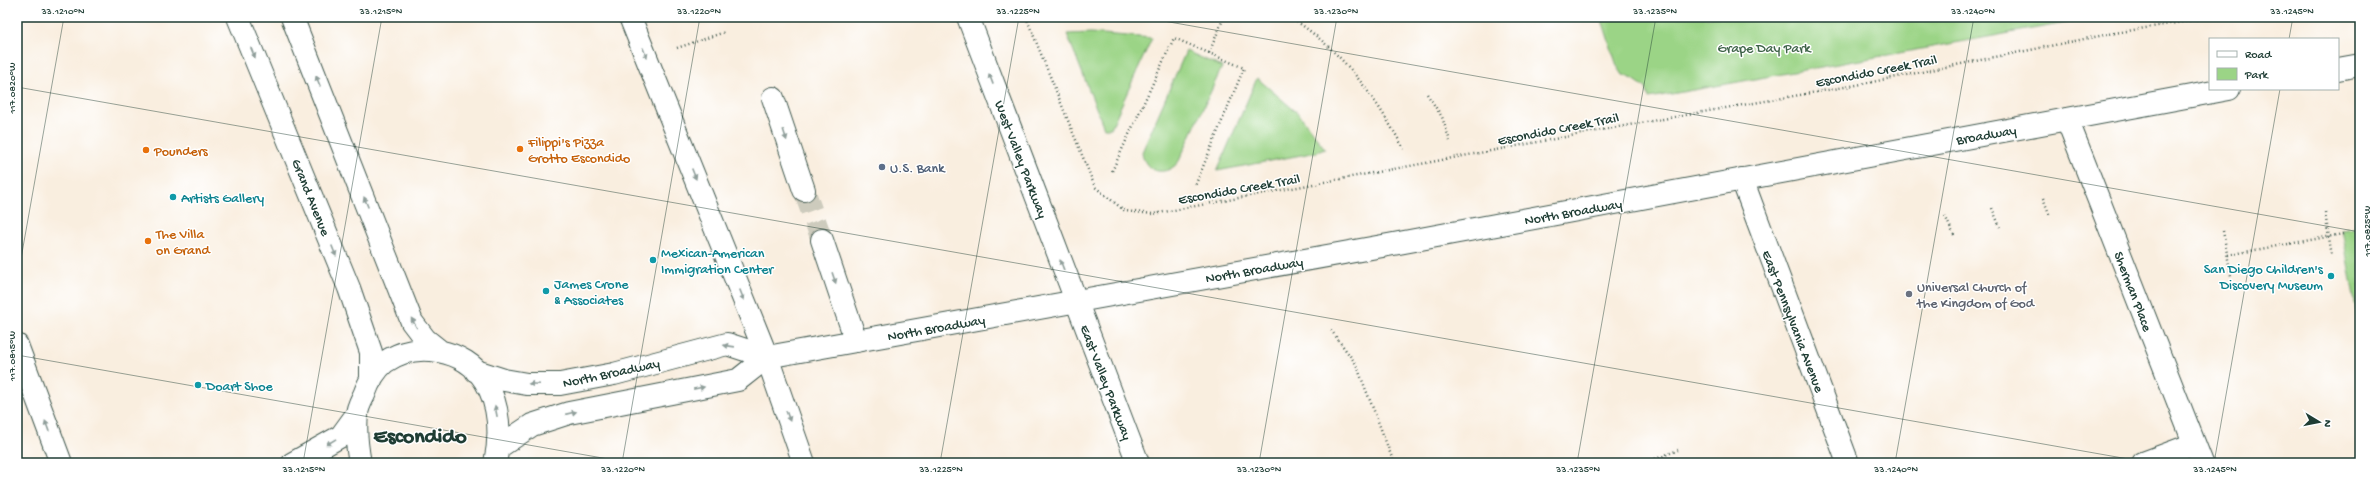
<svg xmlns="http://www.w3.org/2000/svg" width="2377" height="480" font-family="'Gochi Hand',sans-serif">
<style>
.green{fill:#9bd486;stroke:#5d885d}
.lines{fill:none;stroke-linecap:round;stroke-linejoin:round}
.minor-tunnel{stroke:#cdcbbd;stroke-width:22;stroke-dasharray:22 11;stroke-linecap:butt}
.minor-casing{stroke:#40584e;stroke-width:24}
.major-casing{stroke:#40584e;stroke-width:24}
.path{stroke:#40584e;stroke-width:2.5;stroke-dasharray:1 3;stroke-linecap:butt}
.minor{stroke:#fff;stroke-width:22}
.major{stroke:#fff;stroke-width:22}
.oneway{fill:#8f9e9a}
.ticks{fill:none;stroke:#1f3d34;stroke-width:1;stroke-opacity:0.45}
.food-dot{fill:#e8710a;stroke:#fff;stroke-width:1.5}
.service-dot{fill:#5c6f8a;stroke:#fff;stroke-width:1.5}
.culture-dot{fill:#0f9aa8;stroke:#fff;stroke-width:1.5}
.worship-dot{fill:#6b7280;stroke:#fff;stroke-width:1.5}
.labels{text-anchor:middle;stroke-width:3;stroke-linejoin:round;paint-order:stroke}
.park-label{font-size:14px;fill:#3e6348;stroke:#fff}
.street-label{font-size:14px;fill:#1f3d34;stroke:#fff}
.food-label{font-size:14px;fill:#c56008;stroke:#fff;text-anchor:start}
.service-label{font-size:14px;fill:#4e5e75;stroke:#fff;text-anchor:start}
.culture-label{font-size:14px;fill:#0d838f;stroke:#fff;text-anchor:start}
.worship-label{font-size:14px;fill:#5b616d;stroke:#fff;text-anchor:start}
.town-label{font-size:22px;font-weight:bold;fill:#1f3d34;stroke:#fff}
.neatline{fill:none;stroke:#1f3d34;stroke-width:1.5}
.ticks-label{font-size:10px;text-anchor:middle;fill:#1f3d34}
</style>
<rect width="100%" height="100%" fill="#fff"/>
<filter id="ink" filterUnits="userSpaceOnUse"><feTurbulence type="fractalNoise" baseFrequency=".025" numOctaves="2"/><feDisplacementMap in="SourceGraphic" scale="8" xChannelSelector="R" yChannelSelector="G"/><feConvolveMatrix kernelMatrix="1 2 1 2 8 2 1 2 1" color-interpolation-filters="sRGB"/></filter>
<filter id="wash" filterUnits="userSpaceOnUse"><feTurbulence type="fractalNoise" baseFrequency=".012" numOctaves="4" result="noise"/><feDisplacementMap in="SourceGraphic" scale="16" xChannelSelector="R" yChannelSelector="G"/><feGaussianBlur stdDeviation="0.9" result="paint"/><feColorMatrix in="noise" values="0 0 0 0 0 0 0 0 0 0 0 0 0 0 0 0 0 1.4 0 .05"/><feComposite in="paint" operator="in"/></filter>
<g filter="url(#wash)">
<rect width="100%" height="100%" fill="#f9eedf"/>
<!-- green -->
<path class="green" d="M 1601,17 L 2099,17 L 1649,98 L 1646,88 L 1633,79 L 1623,75 L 1617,66 Z
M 1091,33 L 1152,38 L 1111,128 L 1104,128 L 1067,34 Z
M 1186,51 L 1222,67 L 1179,161 C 1167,178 1144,173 1142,152 Z
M 1257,78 L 1300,115 L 1325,149 L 1317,152 L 1217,171 Z
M 2360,227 L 2360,331 L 2342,230 Z"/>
</g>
<g filter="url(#ink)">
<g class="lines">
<!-- minor-tunnel -->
<path class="minor-tunnel" d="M 804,190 L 822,240"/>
<defs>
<path id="minor" d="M 630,17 L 767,357 L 804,463
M 773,98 L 804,190
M 2067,119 L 2202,463
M 1742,179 L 1848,463
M 822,240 L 856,341
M 17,345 L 61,463
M 2143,463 L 2194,444"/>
<path id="major" d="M 238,17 L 349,288 L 371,352 L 371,380
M 292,17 L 412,322 L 425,339 L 440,351
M 968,17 L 1138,463
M 2338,69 L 2360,65
M 476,371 L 504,380 L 527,384 L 560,384 L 614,374 L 727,344 L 767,357 L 1388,245 L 2229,89
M 499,447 L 532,425 L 569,413 L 738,380 L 767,357
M 293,463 L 341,436 L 357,414
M 360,463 C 357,447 355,431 357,415 C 357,408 361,401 364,395 C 368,384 375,370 385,362 C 416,340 465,349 485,381 C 500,405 501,436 495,463"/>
</defs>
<!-- minor casing -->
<use href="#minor" class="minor-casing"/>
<!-- major casing -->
<use href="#major" class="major-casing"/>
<!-- path -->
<path class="path" d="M 1026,17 L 1095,187 L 1125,211 L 1153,214 L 1629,125 L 1862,84 L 2109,34 L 2212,17
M 1290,17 C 1344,52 1373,94 1404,149
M 2126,17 L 2127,19
M 677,48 L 725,32
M 1209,53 L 1224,17
M 1427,94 L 1442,117 L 1450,141
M 1112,171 L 1174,38 L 1244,68 L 1195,186
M 2043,198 L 2050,216
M 1992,208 L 2000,227
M 2325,213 L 2332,256
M 1945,216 L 1954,235
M 2223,231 L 2231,276
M 2228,255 L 2343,234
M 1331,330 L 1356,364 L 1394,463
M 1655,459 L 1678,450"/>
<!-- minor -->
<use href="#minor" class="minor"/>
<!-- major -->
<use href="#major" class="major"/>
</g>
<!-- one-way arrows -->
<defs><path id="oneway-solid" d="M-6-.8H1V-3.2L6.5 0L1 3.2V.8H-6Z"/></defs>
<g class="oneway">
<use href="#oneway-solid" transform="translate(253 53) rotate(68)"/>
<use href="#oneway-solid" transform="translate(645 53) rotate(68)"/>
<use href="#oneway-solid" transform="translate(991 79) rotate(-111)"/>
<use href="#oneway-solid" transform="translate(318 81) rotate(-112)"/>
<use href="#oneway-solid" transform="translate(785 135) rotate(72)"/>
<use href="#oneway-solid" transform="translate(694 174) rotate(68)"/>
<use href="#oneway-solid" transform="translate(366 202) rotate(-112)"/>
<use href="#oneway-solid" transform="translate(334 251) rotate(68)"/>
<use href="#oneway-solid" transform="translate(1062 265) rotate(-111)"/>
<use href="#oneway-solid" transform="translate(834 278) rotate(71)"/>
<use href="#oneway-solid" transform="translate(742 295) rotate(68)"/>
<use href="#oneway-solid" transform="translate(414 323) rotate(-120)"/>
<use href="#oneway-solid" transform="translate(729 346) rotate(-172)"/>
<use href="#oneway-solid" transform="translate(534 384) rotate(-178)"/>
<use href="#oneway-solid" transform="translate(699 388) rotate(-11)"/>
<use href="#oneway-solid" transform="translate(496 411) rotate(-101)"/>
<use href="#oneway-solid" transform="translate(571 413) rotate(-13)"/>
<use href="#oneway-solid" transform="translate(788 416) rotate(70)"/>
<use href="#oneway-solid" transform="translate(47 426) rotate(-110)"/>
<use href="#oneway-solid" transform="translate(331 442) rotate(149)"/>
</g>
</g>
<!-- ticks -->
<path class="ticks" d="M 1141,17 L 2360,232M 2289,39 L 2293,17M 17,87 L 2151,463M 17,281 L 64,17M 17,355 L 631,463M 303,463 L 382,17M 622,463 L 700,17M 940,463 L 1019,17M 1259,463 L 1337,17M 1577,463 L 1656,17M 1895,463 L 1974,17M 2214,463 L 2280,89"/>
<!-- markers -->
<g class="food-dot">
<circle cx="520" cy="149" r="4"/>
<circle cx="146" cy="150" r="4"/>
<circle cx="148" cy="241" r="4"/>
</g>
<circle class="service-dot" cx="882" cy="167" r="4"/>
<g class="culture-dot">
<circle cx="173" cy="197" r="4"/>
<circle cx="653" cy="260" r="4"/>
<circle cx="2331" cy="276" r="4"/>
<circle cx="546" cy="291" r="4"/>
<circle cx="198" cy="385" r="4"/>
</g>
<circle class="worship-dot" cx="1909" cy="294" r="4"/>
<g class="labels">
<!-- park labels -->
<g class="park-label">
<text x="1764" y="52">Grape Day Park</text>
</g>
<!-- street labels -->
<g class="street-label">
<text transform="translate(1876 70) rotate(-11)" y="5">Escondido Creek Trail</text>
<text transform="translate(1558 128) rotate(-11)" y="5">Escondido Creek Trail</text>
<text transform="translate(1986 134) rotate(-10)" y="5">Broadway</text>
<text transform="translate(1022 159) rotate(69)" y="5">West Valley Parkway</text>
<text transform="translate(1239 188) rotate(-10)" y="5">Escondido Creek Trail</text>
<text transform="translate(312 197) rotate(68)" y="5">Grand Avenue</text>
<text transform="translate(1573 211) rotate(-10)" y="5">North Broadway</text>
<text transform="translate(1254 269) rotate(-10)" y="5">North Broadway</text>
<text transform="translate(2134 291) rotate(69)" y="5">Sherman Place</text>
<text transform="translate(1794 321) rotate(69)" y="5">East Pennsylvania Avenue</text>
<text transform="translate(936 327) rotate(-10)" y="5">North Broadway</text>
<text transform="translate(611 372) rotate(-12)" y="5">North Broadway</text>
<text transform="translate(1107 382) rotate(69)" y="5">East Valley Parkway</text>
</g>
<!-- food labels -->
<g class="food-label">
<text x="528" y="146">Filippi's Pizza<tspan x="528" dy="16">Grotto Escondido</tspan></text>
<text x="154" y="155">Pounders</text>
<text x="156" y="238">The Villa<tspan x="156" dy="16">on Grand</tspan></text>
</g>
<!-- service labels -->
<g class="service-label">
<text x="890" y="172">U.S. Bank</text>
</g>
<!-- culture labels -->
<g class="culture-label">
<text x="181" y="202">Artists Gallery</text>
<text x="661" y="257">Mexican-American<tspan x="661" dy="16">Immigration Center</tspan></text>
<text x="2323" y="273" text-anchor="end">San Diego Children's<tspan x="2323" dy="16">Discovery Museum</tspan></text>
<text x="554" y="288">James Crone<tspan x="554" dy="16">&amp; Associates</tspan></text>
<text x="206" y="390">Doart Shoe</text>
</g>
<!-- worship labels -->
<g class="worship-label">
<text x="1917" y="291">Universal Church of<tspan x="1917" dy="16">the Kingdom of God</tspan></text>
</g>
<!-- town labels -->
<g class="town-label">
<text x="420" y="442">Escondido</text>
</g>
</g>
<!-- margin -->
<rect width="2377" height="480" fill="none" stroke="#fff" stroke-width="44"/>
<!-- legend -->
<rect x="2209" y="38" width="130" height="52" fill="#ffffff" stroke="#a5b1ae"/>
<rect x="2217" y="51" width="20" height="6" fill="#ffffff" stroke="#a5b1ae"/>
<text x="2245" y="58" font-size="12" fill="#1f3d34">Road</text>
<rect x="2217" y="68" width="20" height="12" fill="#9bd486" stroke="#a5b1ae"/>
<text x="2245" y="78" font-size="12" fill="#1f3d34">Park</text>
<!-- north arrow -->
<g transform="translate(2319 422) rotate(100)" stroke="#ffffff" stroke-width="3" paint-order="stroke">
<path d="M0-3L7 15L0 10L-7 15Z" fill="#1f3d34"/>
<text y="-6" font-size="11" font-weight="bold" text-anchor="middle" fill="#1f3d34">N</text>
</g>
<rect x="22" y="22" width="2333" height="436" class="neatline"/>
<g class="ticks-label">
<text x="63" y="14">33.1210°N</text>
<text x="381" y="14">33.1215°N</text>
<text x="699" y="14">33.1220°N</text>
<text x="1018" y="14">33.1225°N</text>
<text x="1336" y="14">33.1230°N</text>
<text x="1655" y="14">33.1235°N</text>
<text x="1973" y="14">33.1240°N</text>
<text x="2292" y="14">33.1245°N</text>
<text transform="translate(11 88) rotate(-90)" y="4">117.0820°W</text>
<text transform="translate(2366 231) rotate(-90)" y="4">117.0825°W</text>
<text transform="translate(11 356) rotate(-90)" y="4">117.0815°W</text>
<text x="304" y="472">33.1215°N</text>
<text x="623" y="472">33.1220°N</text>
<text x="941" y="472">33.1225°N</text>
<text x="1259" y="472">33.1230°N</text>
<text x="1578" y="472">33.1235°N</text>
<text x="1896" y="472">33.1240°N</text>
<text x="2215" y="472">33.1245°N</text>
</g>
</svg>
